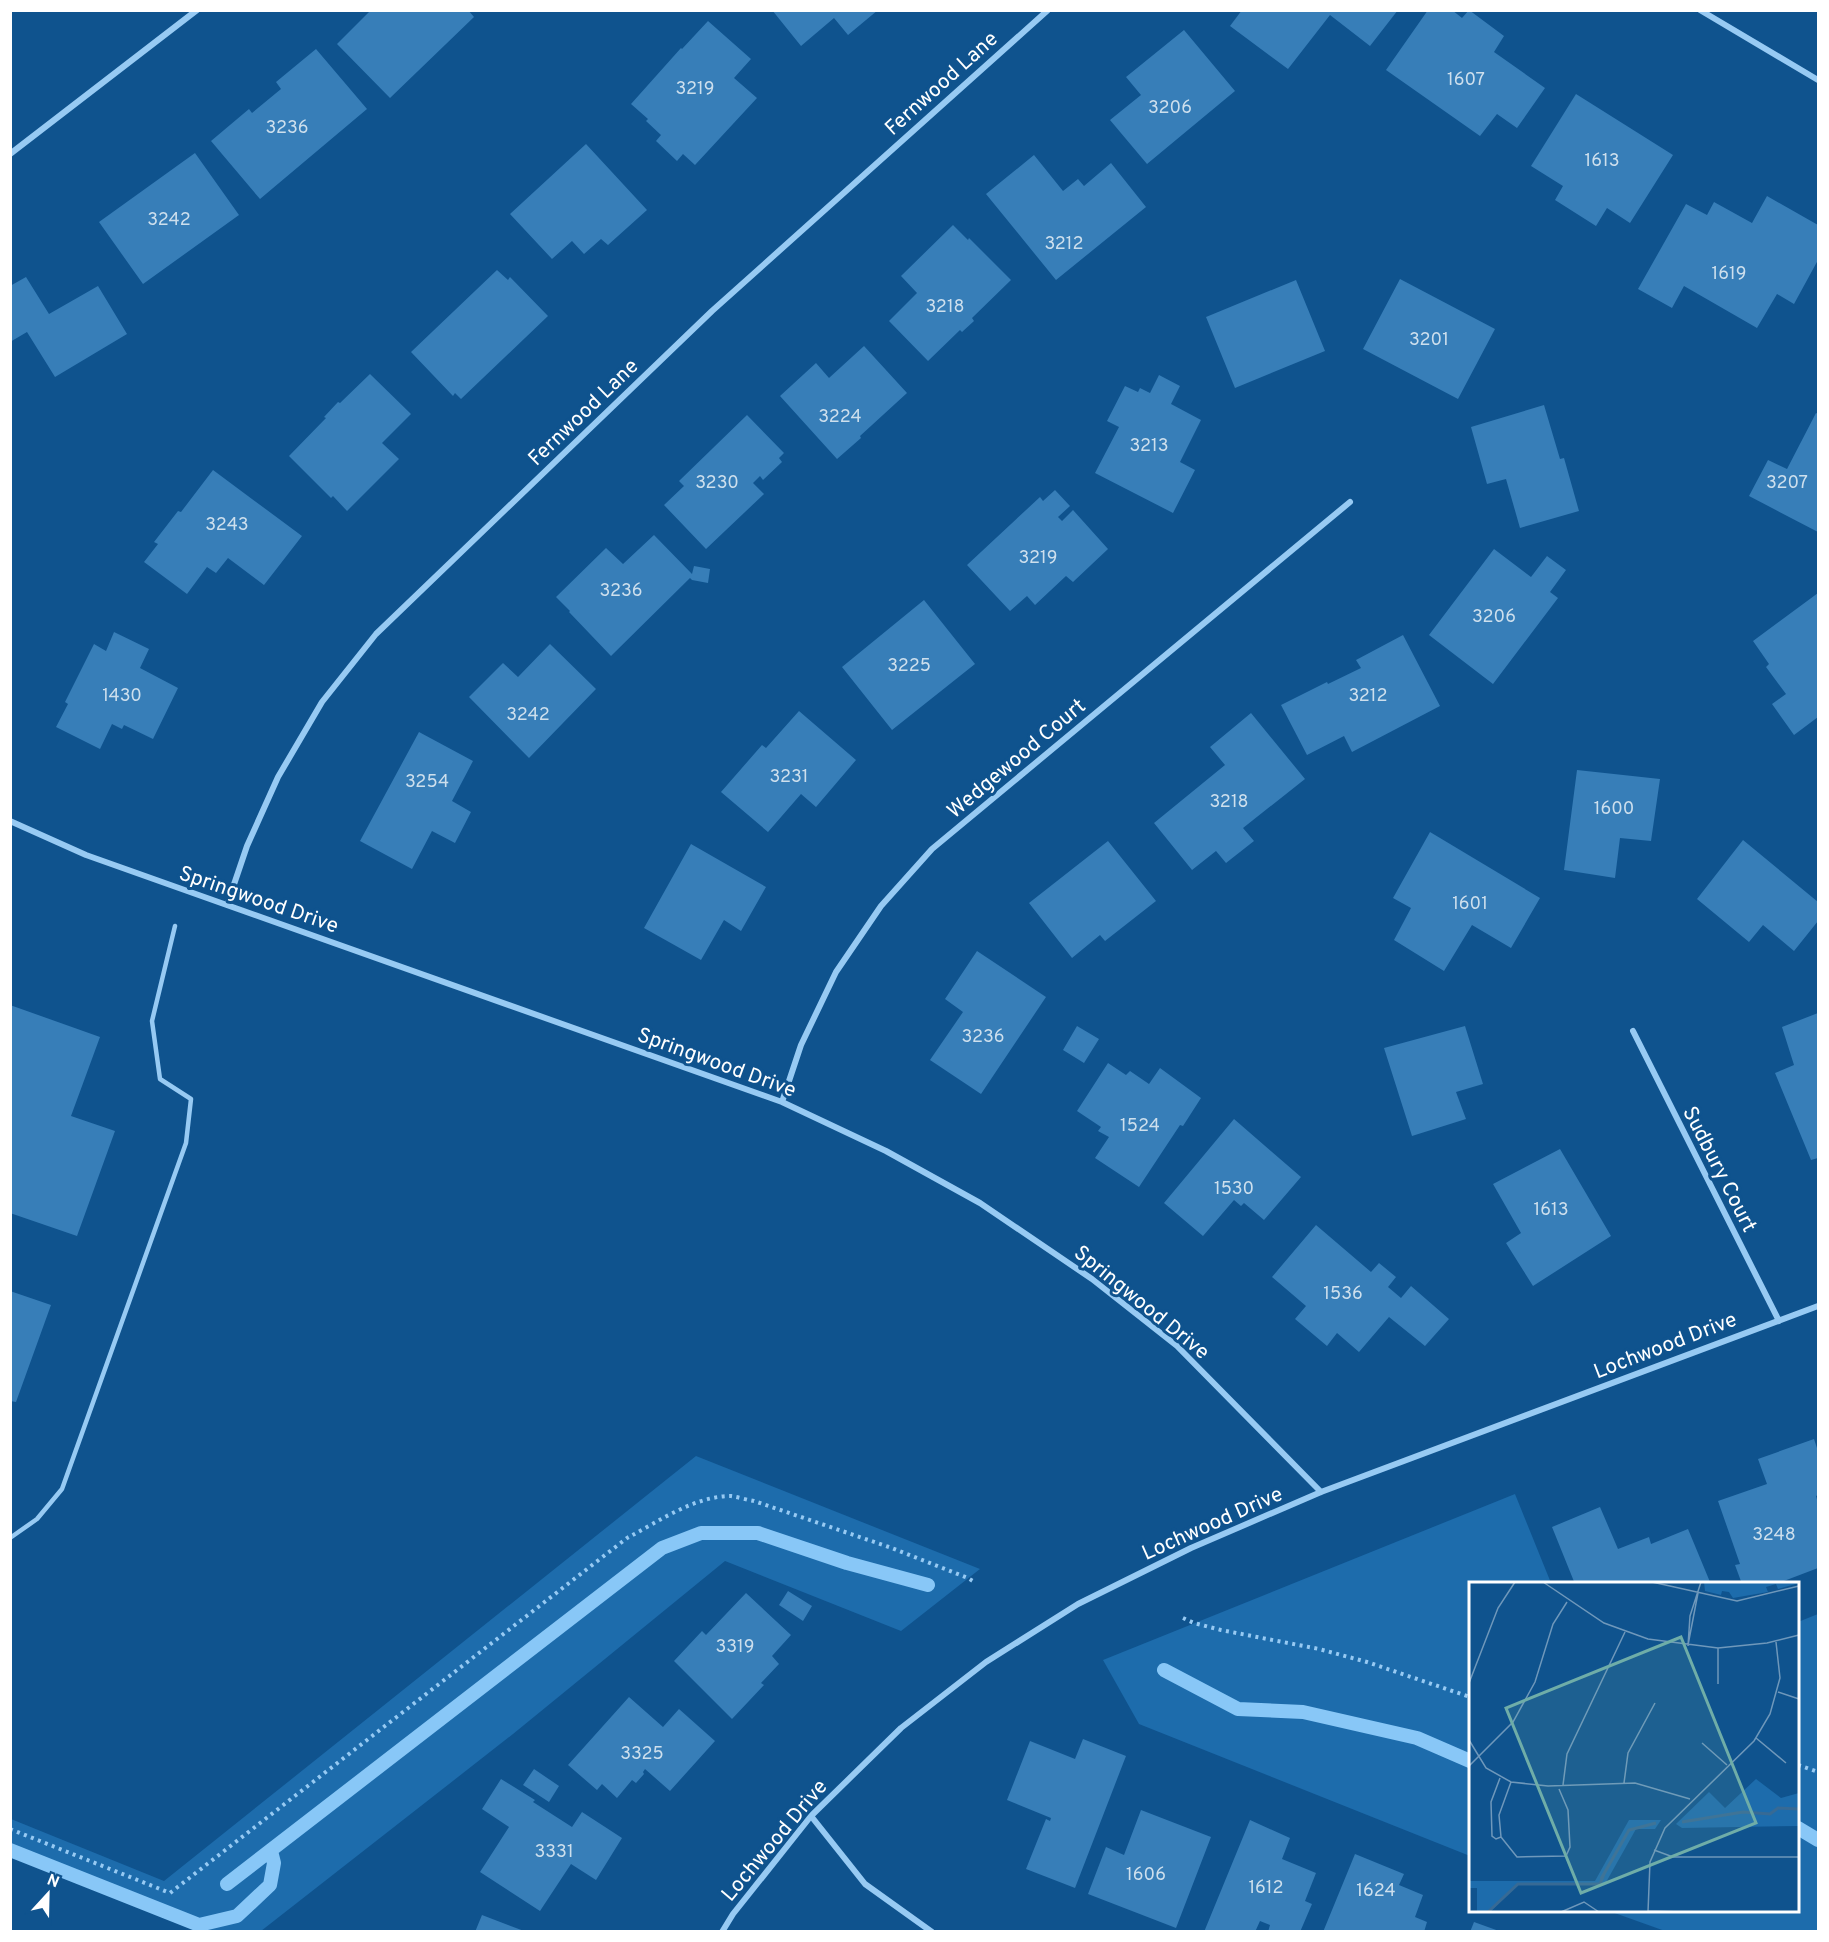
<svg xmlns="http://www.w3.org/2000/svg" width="1829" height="1942" font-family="Overpass,sans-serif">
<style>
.green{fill:#1d6cac}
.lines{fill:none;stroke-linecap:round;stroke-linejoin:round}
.stream{stroke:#88c7f7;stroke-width:14}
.building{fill:#377eb8}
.path{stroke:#97caf3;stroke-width:4;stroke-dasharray:3 4.5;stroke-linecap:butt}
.service{stroke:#97caf3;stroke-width:4.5}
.minor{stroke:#97caf3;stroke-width:6}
.labels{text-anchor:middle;stroke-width:6;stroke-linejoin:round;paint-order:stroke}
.number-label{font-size:18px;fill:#cddfed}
.street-label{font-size:21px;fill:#fff;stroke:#0f538e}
.inset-river{fill:none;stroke:#376a95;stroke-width:3}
.inset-road{fill:none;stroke:#6f98bb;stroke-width:1.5}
.view{fill:#6fada8;fill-opacity:0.15;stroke:#6fada8;stroke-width:3}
.inset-edge{fill:none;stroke:#fff;stroke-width:3}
</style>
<rect width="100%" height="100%" fill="#0f538e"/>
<!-- green -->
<path class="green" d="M 696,1456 L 980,1569 L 901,1631 L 725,1561 L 513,1734 L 261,1931 L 212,1931 L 11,1851 L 11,1819 L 164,1881 Z
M 1515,1494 L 1551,1583 L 1470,1584 L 1470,1856 L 1139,1724 L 1103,1660 Z
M 1818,1614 L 1818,1931 L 1665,1931 L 1609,1911 L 1798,1910 L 1798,1622 Z"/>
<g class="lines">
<!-- stream -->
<path class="stream" d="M 1164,1670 L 1238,1709 L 1303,1712 L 1417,1738 L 1470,1761
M 1798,1828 L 1818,1840
M 10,1850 L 199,1925 L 237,1916 L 270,1885 L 274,1863 L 271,1851
M 227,1884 L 662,1548 L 701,1533 L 758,1533 L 847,1563 L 928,1585"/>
</g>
<!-- building -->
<path class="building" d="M 371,10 L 468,10 L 474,17 L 390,98 L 337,44 Z
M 772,10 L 878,10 L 848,35 L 834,18 L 801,46 Z
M 1242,10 L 1398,10 L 1370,46 L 1330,15 L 1288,69 L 1230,26 Z
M 1428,10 L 1452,10 L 1462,18 L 1469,10 L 1504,36 L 1494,52 L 1545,88 L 1517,128 L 1497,114 L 1480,136 L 1386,70 Z
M 708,21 L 751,59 L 734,78 L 757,98 L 695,165 L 683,154 L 677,161 L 656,141 L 661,135 L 646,121 L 648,119 L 631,104 L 681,48 L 682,49 Z
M 1184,30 L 1235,91 L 1147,164 L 1110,120 L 1141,95 L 1126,77 Z
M 316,49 L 367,109 L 260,199 L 211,141 L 249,109 L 252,113 L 281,89 L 276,82 Z
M 1576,94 L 1673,155 L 1630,223 L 1607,208 L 1596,226 L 1555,200 L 1563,186 L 1531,166 Z
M 586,144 L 647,210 L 608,245 L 601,239 L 584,254 L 572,241 L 552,259 L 510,214 Z
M 195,153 L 239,215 L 143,284 L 99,222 Z
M 1034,155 L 1063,191 L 1078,179 L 1084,186 L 1111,163 L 1146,207 L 1056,280 L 986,194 Z
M 1767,196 L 1818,225 L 1818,260 L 1794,304 L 1777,294 L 1757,328 L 1684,286 L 1672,308 L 1638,289 L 1686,204 L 1707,215 L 1714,202 L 1752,223 Z
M 953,225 L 968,240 L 969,238 L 1011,280 L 972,318 L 974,321 L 962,332 L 960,330 L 928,361 L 889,321 L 917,293 L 901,276 Z
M 497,270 L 508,280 L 510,277 L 548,316 L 461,399 L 455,393 L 453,396 L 411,352 Z
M 26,277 L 49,314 L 98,286 L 127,334 L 55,377 L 27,332 L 10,342 L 10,286 Z
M 1400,279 L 1495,329 L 1458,399 L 1363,349 Z
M 1296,280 L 1325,351 L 1235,388 L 1206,317 Z
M 864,346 L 907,393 L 860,436 L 861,438 L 837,459 L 780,396 L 816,363 L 829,378 Z
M 370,374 L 411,414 L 382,443 L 399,459 L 347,511 L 333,496 L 331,498 L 289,456 L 326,418 L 324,417 L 338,402 L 340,403 Z
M 1159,375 L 1180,386 L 1171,404 L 1201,420 L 1180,462 L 1195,470 L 1173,513 L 1095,473 L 1119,427 L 1107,421 L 1125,386 L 1138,392 L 1140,388 L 1150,393 Z
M 1544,405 L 1560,459 L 1564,458 L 1579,511 L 1520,528 L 1506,479 L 1487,484 L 1471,427 Z
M 1816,413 L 1818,414 L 1818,532 L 1749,496 L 1768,460 L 1787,469 Z
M 747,415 L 784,453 L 779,458 L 782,462 L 763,480 L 760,476 L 753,483 L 764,494 L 706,549 L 664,505 L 684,486 L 679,481 Z
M 213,470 L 302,536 L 264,585 L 228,558 L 216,573 L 207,567 L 187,594 L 144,562 L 158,544 L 154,542 L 178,511 L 181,512 Z
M 1055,490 L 1070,506 L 1058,517 L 1062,521 L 1073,510 L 1108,549 L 1073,582 L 1066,576 L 1035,605 L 1027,596 L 1010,611 L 967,565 L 1040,497 L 1043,501 Z
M 654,535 L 692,574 L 694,566 L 710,569 L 708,583 L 692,580 L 690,578 L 611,656 L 569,612 L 570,611 L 556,597 L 606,548 L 623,564 Z
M 1494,549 L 1531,577 L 1547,556 L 1566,570 L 1550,592 L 1558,598 L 1493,684 L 1429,635 Z
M 1818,593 L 1818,717 L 1794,735 L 1772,704 L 1786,694 L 1766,667 L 1769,664 L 1753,641 Z
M 924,600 L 975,664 L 892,730 L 842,667 Z
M 114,632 L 149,649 L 140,668 L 178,688 L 153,739 L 124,725 L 122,729 L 112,724 L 100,749 L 56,727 L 68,704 L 65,702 L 94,644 L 106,651 Z
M 1403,635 L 1440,706 L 1352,752 L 1344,736 L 1307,755 L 1281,705 L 1327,682 L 1328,684 L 1361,668 L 1356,660 Z
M 550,644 L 596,689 L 529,758 L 469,697 L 503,663 L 518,677 Z
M 799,711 L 856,760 L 816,807 L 801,794 L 768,832 L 721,792 L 762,745 L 766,748 Z
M 1251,713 L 1305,779 L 1243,828 L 1254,841 L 1226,863 L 1216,851 L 1192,870 L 1154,823 L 1225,765 L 1210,747 Z
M 419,732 L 473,761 L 452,801 L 471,812 L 455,843 L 432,831 L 412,869 L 360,841 Z
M 1577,770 L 1660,779 L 1651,841 L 1620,838 L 1615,878 L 1564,870 Z
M 1430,832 L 1540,898 L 1511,948 L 1472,925 L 1444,971 L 1394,940 L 1411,908 L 1393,898 Z
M 1743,840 L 1818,902 L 1818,921 L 1794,951 L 1763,925 L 1749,942 L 1697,899 Z
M 1108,841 L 1156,901 L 1105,941 L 1100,935 L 1072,958 L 1029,903 Z
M 691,844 L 766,887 L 741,931 L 724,920 L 701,960 L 644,928 Z
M 977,951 L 1046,997 L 981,1094 L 930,1060 L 963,1012 L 945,999 Z
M 10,1005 L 100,1037 L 71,1116 L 115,1131 L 77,1236 L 10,1213 Z
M 1818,1013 L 1818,1158 L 1811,1160 L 1775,1073 L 1794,1065 L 1782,1027 Z
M 1077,1026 L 1099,1039 L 1084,1063 L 1063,1050 Z
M 1465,1026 L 1483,1084 L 1456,1092 L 1466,1119 L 1412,1136 L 1384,1048 Z
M 1108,1063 L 1126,1075 L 1130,1071 L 1149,1084 L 1160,1068 L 1201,1098 L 1183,1126 L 1180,1125 L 1139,1187 L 1095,1158 L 1109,1137 L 1098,1131 L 1101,1127 L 1077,1111 Z
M 1234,1119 L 1301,1177 L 1264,1220 L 1244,1203 L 1241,1206 L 1234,1200 L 1203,1236 L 1164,1203 Z
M 1560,1149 L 1611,1236 L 1533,1286 L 1506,1243 L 1521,1233 L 1493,1184 Z
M 1316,1225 L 1371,1272 L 1379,1263 L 1396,1277 L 1388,1287 L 1401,1298 L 1411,1286 L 1449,1319 L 1425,1346 L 1389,1317 L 1359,1352 L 1337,1333 L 1327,1346 L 1295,1319 L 1306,1306 L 1272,1277 Z
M 10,1291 L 51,1305 L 16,1402 L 10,1401 Z
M 1814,1439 L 1818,1451 L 1818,1495 L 1816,1496 L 1818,1503 L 1818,1568 L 1776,1584 L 1742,1584 L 1735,1565 L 1740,1564 L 1718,1501 L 1767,1484 L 1758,1459 Z
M 1600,1507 L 1618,1549 L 1649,1537 L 1651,1544 L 1688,1529 L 1710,1582 L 1706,1584 L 1575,1584 L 1552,1527 Z
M 788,1591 L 812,1606 L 803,1621 L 779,1605 Z
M 746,1593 L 791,1635 L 772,1656 L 779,1664 L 761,1683 L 764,1685 L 732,1719 L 674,1661 L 702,1631 L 706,1635 Z
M 629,1697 L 663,1727 L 679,1709 L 715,1741 L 670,1791 L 645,1769 L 643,1772 L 644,1774 L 636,1783 L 632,1780 L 617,1798 L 602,1784 L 597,1790 L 568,1765 Z
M 1083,1739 L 1126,1756 L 1075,1888 L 1026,1869 L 1046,1819 L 1050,1821 L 1051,1818 L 1007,1800 L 1030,1741 L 1075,1759 Z
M 534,1769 L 559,1786 L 549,1802 L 523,1785 Z
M 501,1779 L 535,1800 L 533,1802 L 572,1827 L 582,1812 L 622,1838 L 596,1880 L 571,1864 L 540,1911 L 480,1872 L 509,1827 L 482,1809 Z
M 1141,1810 L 1211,1837 L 1176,1928 L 1088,1894 L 1106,1847 L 1124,1855 Z
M 1250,1820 L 1290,1838 L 1282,1859 L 1316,1873 L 1305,1901 L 1312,1904 L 1300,1932 L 1268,1932 L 1270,1925 L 1260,1921 L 1255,1932 L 1204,1932 Z
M 1355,1854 L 1404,1874 L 1399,1885 L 1423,1895 L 1415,1917 L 1427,1922 L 1424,1932 L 1323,1932 Z
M 482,1915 L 524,1931 L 524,1932 L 475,1932 Z
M 1474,1922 L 1499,1931 L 1498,1932 L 1470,1932 Z"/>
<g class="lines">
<!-- path -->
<path class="path" d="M 1183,1618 L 1194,1623 L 1221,1630 L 1319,1649 L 1367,1662 L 1470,1697
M 1798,1765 L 1818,1772
M 10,1829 L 170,1893 L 627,1538 C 658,1522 694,1496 731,1496 C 738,1497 747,1500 754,1501 L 889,1547 L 968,1578 L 976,1583"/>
<!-- service -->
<path class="service" d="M 10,1538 L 37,1519 L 62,1489 L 186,1143 L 191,1099 L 160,1079 L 152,1021 L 175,926"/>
<!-- minor -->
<path class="minor" d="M 1700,10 L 1818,80
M 10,154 L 197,10
M 10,821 L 86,855 L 782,1102 L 886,1151 L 980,1203 L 1092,1279 L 1177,1346 L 1321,1492
M 227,905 L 247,846 L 278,777 L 322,702 L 376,634 L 712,311 L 1048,10
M 1633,1031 L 1779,1321
M 782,1102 L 801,1045 L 836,972 L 881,906 L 932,849 L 1350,502
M 811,1816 L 865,1884 L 932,1932
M 722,1932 L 733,1914 L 811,1816 L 901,1728 L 986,1662 L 1078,1604 L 1191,1548 L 1321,1492 L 1818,1306"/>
</g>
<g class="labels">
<!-- number labels -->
<g class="number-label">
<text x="1466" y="85">1607</text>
<text x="695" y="94">3219</text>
<text x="1170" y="113">3206</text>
<text x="287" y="133">3236</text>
<text x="1602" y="166">1613</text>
<text x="169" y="225">3242</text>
<text x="1064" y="249">3212</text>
<text x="1729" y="279">1619</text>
<text x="945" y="312">3218</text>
<text x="1429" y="345">3201</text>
<text x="840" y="422">3224</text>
<text x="1149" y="451">3213</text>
<text x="717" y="488">3230</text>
<text x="1787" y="488">3207</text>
<text x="227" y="530">3243</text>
<text x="1038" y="563">3219</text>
<text x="621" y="596">3236</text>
<text x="1494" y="622">3206</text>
<text x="909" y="671">3225</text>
<text x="122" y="701">1430</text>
<text x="1368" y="701">3212</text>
<text x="528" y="720">3242</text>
<text x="789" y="782">3231</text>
<text x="427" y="787">3254</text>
<text x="1229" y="807">3218</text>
<text x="1614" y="814">1600</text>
<text x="1470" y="909">1601</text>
<text x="983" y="1042">3236</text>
<text x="1140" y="1131">1524</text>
<text x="1234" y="1194">1530</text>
<text x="1551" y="1215">1613</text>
<text x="1343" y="1299">1536</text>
<text x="1774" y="1540">3248</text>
<text x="735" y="1652">3319</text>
<text x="642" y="1759">3325</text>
<text x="554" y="1857">3331</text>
<text x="1146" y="1880">1606</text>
<text x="1266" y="1893">1612</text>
<text x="1376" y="1896">1624</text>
</g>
<!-- street labels -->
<g class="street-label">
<text transform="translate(941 83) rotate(-42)" y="7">Fernwood Lane</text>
<text transform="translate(583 412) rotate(-44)" y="7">Fernwood Lane</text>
<text transform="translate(1016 758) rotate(-40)" y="7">Wedgewood Court</text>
<text transform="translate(259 899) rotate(19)" y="7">Springwood Drive</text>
<text transform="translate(717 1062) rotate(20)" y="7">Springwood Drive</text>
<text transform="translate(1720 1169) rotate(63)" y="7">Sudbury Court</text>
<text transform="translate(1142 1302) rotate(39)" y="7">Springwood Drive</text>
<text transform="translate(1665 1345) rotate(-21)" y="7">Lochwood Drive</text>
<text transform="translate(1212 1523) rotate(-24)" y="7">Lochwood Drive</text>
<text transform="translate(774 1840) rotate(-50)" y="7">Lochwood Drive</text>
</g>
</g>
<!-- overview -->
<g transform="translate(1469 1582)">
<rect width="330" height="330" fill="#0f538e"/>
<path d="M 235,0 L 330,0 L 330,1 L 309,7 L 307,2 L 297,5 L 299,10 L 264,16 L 260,10 L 253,9 L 252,13 L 236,9 ZM 287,197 L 312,216 L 330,211 L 330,244 L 213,246 L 207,242 L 240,210 L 256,226 ZM 160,238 L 192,238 L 186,247 L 167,247 L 136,302 L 49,302 L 21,330 L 8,330 L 8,306 L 0,306 L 0,299 L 126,299 Z" fill="#1d6cac"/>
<path class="inset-river" d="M 213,240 L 274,230 L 301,232 L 309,226 L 330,227M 132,297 L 160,248 L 187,241M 19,330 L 49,302 L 131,302 L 135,292"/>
<path class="inset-road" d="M 74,0 L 135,41 L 179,57 L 249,66 L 298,61 L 330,53M 183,0 L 268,19 L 330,4M 219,63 L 229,11M 219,64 L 221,34 L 232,0M 249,66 L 249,102M 0,101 L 29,26 L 46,0M 309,110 L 330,117M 287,156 L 317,181M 0,158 L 17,186 L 42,200 L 79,204 L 166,201 L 221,217M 233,161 L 258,183M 0,184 L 44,140 L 66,100 L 84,42 L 98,20M 31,196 L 22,220 L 23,254 L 27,257 L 32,255 L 30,233 L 42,200M 155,201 L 159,171 L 186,121M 94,203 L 98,172 L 156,50M 32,255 L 48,275 L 97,274 L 101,265 L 99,228 L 90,207M 185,268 L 204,275 L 330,275M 179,329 L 213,330M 92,330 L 115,320 L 130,330M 179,330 L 181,280 L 196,246 L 285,159 L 301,132 L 311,96 L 307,60"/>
<path class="view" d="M 212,55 L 287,241 L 112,311 L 37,126 Z"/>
<rect width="330" height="330" class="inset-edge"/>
</g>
<!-- border -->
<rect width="1829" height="1942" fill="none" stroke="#ffffff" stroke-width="24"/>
<!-- north arrow -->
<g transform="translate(48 1894) rotate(22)" stroke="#0f538e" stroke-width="4.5" paint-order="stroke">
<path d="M0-4.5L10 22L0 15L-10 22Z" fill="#ffffff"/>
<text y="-9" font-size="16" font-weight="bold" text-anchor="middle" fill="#ffffff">N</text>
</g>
</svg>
